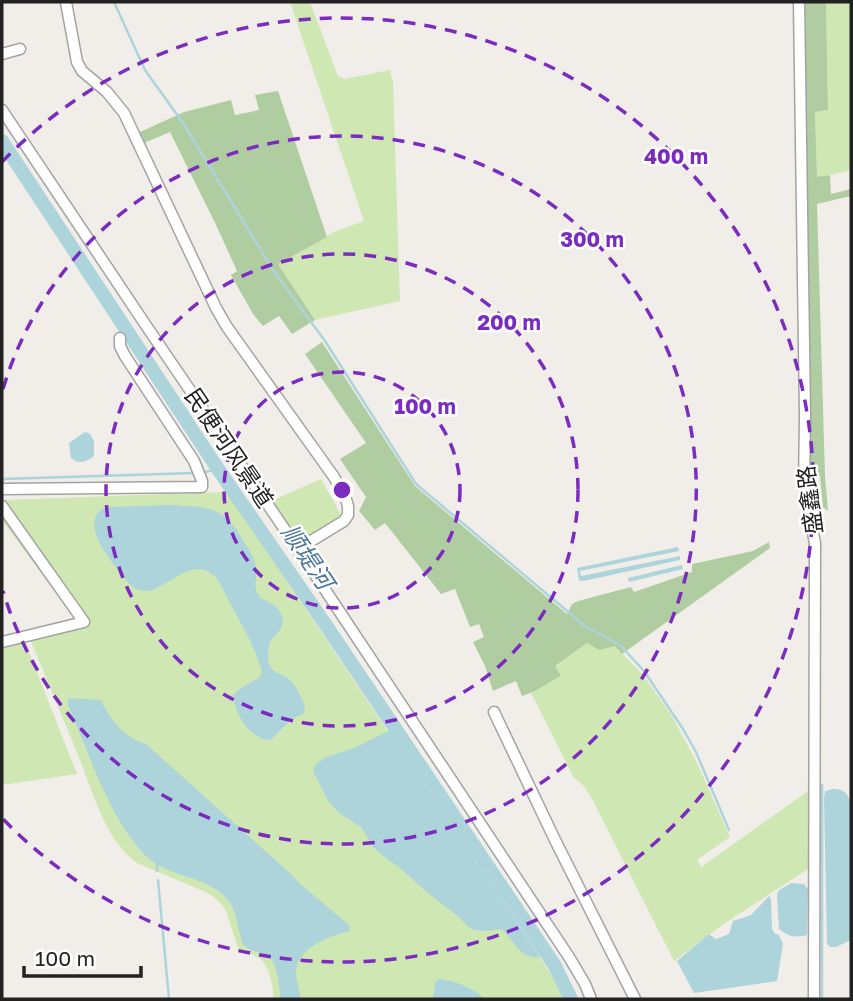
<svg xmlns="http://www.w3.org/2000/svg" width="853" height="1001" font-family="'Golos Text','Noto Sans SC',sans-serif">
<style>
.grass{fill:#cfe7b3}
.forest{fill:#b0cda1}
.water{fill:#add3db}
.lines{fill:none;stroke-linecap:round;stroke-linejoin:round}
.stream{stroke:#add3db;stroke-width:2.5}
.river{stroke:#add3db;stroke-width:14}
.minor-casing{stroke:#a3a3a3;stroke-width:13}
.minor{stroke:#fff;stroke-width:10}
.ring{fill:none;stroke:#7b2cbf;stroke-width:3.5;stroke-dasharray:12 9}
.labels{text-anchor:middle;stroke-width:5;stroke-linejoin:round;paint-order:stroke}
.street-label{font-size:23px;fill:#222;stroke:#fff}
.water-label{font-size:24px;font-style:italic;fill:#4c789c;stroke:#fff}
.centre{fill:#7b2cbf;stroke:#fff;stroke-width:3.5}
.ring-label{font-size:21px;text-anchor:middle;font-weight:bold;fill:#7b2cbf;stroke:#fff;stroke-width:5;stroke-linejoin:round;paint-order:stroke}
</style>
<rect width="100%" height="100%" fill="#f1eee9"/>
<!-- grass -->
<path class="grass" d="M 290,2 L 310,2 L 338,76 L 345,79 L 390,70 L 393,82 L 400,301 L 315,320 L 278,264 L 336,231 L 364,221 Z
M 826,2 L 851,2 L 851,170 L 817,178 L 815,112 L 828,110 Z
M 321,479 L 340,513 L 341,520 L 298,546 L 269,502 Z
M 227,492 L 559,986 L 564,999 L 274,999 C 272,985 271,967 259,958 C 252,953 245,953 238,948 L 226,911 L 222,905 L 215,898 L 208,893 L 137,863 C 104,839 93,791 78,755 C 62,716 46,678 30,639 L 80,626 L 2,520 L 2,500 Z
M 25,642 L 77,774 L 2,785 L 2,647 Z
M 587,643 L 615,646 L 643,675 L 673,718 L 697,763 L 730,837 L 697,860 L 701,867 L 811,789 L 811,867 L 722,925 L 674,961 L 591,797 L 583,785 L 574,778 L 531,693 L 560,677 L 555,666 Z"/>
<!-- forest -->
<path class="forest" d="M 805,2 L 826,2 L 828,110 L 815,112 L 817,177 L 830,175 L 831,194 L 851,189 L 851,196 L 817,204 L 825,476 L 828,511 L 823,507 L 820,476 L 810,474 Z
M 278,91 L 327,237 L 278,264 L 315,320 L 292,334 L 279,316 L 263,326 L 253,314 L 231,275 L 237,271 L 217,227 L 170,132 L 144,143 L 140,132 L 184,112 L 231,100 L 235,115 L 259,110 L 255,95 Z
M 322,342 L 415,486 L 567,614 L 572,604 L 578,601 L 631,587 L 634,592 L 692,572 L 692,564 L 753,551 L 769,542 L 770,548 L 622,654 L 615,646 L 599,650 L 587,643 L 555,666 L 561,676 L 533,692 L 522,696 L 516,681 L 493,691 L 485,666 L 473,642 L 484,637 L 479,624 L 470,627 L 455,589 L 441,594 L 385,523 L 375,530 L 359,511 L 366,497 L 340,459 L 366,443 L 305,354 Z"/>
<!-- water -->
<path class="water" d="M 85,432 L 90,434 L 94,441 L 94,456 C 86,462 79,465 71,458 L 69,443 Z
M 170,505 C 208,507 224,505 244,542 C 249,549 254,558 256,567 C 258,574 254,582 256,589 C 256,593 259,595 261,599 C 274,602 289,615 280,630 C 278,634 272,637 270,642 C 268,647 267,659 269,663 C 272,674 282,673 289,679 C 295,684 304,700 305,708 C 305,715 299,715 294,718 C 285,724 279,733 270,740 C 250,739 235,715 233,695 L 241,688 L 259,678 L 262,672 C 255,647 242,625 230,603 C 225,594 221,582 213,575 C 188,553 162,598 139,590 C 131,588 128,581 123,576 C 112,563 86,532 97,514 C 100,509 106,508 111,507 Z
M 678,547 L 679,551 L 580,571 L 581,576 L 680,556 L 680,560 L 588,580 L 581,581 L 579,580 L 577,568 Z
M 682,565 L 683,569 L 629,582 L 628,578 Z
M 68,698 L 101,700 C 111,721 124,737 146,744 L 292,875 L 298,882 L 350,926 L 349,931 C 330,936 298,947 296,971 C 296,980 299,990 301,999 L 281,999 C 279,988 278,960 266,955 C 259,952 248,951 243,944 C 241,942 241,936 240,934 C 237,922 235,908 227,899 C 207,875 169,878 147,857 C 108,818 90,754 68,705 Z
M 389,731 L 540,957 C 521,960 513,940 502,929 L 485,931 L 474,930 L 467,926 L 460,918 L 428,893 L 400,868 L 382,855 L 374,848 L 361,827 L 339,813 L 328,801 L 313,771 L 316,764 L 324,758 L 354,748 Z
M 833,789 C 845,789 849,794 851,806 L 851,940 L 836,947 L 830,947 L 827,944 L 824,798 L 825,791 Z
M 791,883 L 804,884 L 808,889 L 807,935 C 795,938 789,937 779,929 L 777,895 L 778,891 Z
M 769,896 L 771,899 L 772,928 L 774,933 L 779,935 L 783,944 L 777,981 L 694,993 L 677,961 L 709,934 L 716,939 L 729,934 L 733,921 L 751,915 Z
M 439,979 C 454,981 474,987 484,999 L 433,999 L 435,982 Z"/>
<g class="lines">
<!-- stream -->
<path class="stream" d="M 114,2 L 145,70 L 183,123 L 273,270 L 325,341 L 416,484 L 585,626 L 620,645 L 644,671 L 683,729 L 696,752 L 729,830
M 201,473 L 218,469
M 2,479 L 194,473
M 822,785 L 822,999
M 157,871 L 157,865
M 158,880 L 169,999"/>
<!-- river -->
<path class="river" d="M 2,141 L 218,469 L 323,621 L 555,966 L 571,999"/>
<defs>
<path id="minor" d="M 66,2 L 77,62 L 82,71 L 107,92 L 124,113 L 216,308 L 227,327 L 334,477 L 345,496 L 348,506 L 348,515 L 344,521 L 298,549
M 799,2 L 805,416 L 804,487 L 815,543 L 814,999
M 2,54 L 20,49
M 2,110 L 145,324 L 298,549 L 569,957 L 585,984 L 591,999
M 2,489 L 202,487 L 202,481 L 194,461 L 125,356 L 120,346 L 120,338
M 2,506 L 84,622 L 2,642
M 494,712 L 555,840 L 635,999"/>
</defs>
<!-- minor casing -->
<use href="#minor" class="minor-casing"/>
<!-- minor -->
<use href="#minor" class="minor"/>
</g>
<!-- distance rings -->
<g class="ring">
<circle cx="342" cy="490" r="118"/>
<circle cx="342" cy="490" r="236"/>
<path d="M3 389A354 354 0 1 1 3 591"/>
<path d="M2 162A472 472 0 1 1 2 818"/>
</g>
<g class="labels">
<!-- street labels -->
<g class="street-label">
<text transform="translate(229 448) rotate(56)" y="8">民便河风景道</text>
<text transform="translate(810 500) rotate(-97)" y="8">盛鑫路</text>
</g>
<!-- water labels -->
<g class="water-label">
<text transform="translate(307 557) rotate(56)" y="8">顺堤河</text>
</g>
</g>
<circle cx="342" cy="490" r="10" class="centre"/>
<g class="ring-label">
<text x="676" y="164">400 m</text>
<text x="592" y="247">300 m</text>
<text x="509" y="330">200 m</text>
<text x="425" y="414">100 m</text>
</g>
<!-- border -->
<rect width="853" height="1001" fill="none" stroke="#222222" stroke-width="7"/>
<!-- scale -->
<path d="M24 966v10h117v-10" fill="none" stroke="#222222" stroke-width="3.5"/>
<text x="35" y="966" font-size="21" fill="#222222" stroke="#ffffff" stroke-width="5" paint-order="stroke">100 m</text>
</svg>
